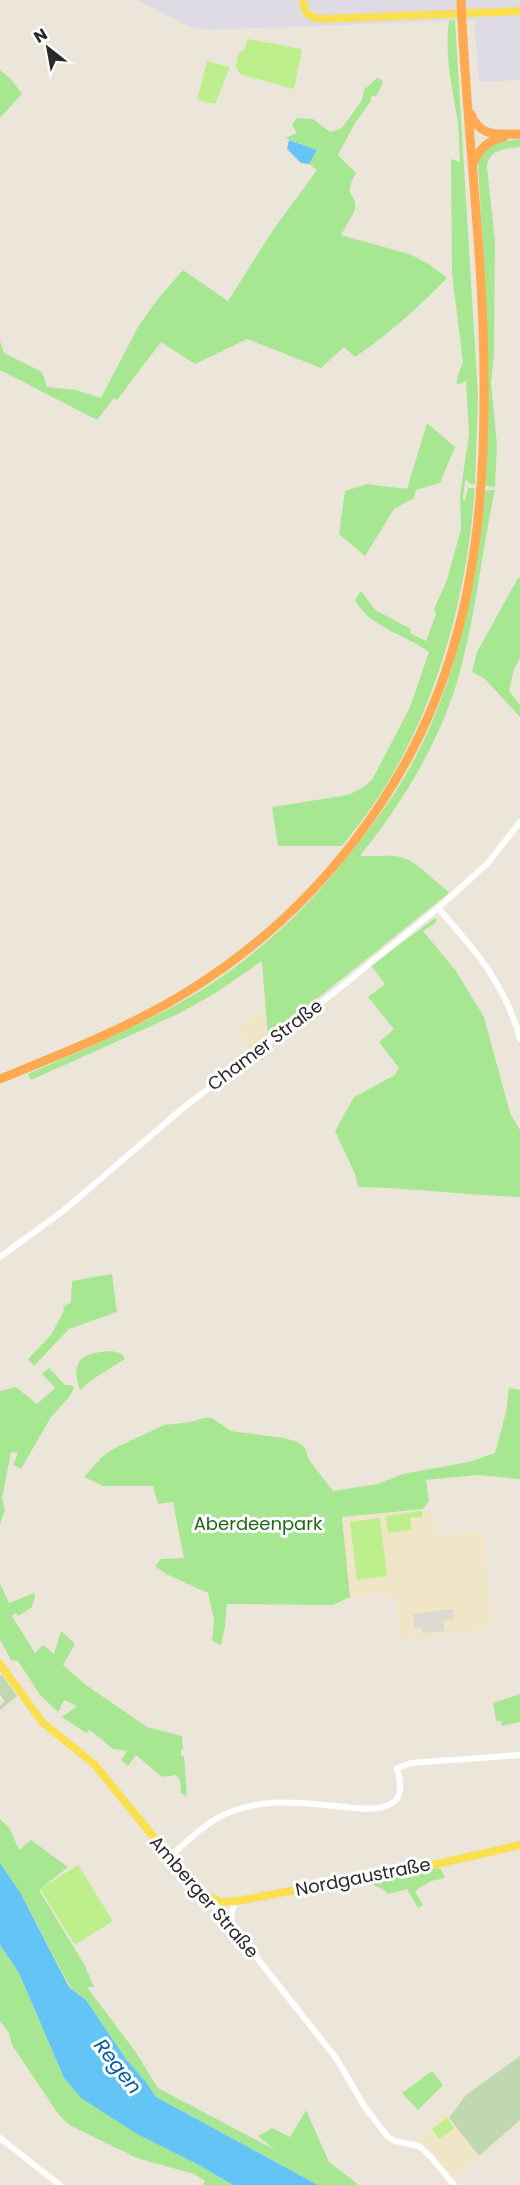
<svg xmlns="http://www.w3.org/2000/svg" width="520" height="2185" font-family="Poppins,sans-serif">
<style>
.industrial{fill:#dedbe4}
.education{fill:#f0e6c7}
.green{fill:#a8e792}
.cemetery{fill:#c0d8b0}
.pitch{fill:#beef8d}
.plaza{fill:#dcd9d1}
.water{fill:#65c4f6}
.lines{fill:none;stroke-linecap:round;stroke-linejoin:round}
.minor{stroke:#fff;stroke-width:6}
.major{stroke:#fadf51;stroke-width:8}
.highway{stroke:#ffaa52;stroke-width:9}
.labels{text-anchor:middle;stroke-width:6;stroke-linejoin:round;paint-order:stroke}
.street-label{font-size:18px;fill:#292929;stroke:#fff}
.park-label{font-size:18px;fill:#206a15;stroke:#fff}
.water-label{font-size:20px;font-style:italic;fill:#045fa2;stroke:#fff}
</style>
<rect width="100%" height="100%" fill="#ece6da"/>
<!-- industrial -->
<path class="industrial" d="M 138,0 L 520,0 L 520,80 L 479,82 L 474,20 L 211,30 L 188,26 Z"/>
<!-- education -->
<path class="education" d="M 265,1009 L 267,1037 L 251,1051 L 237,1027 Z
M 423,1509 L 437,1518 L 439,1535 L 483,1530 L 492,1625 L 487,1629 L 402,1640 L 396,1602 L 392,1595 L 382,1593 L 350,1597 L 342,1517 Z
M 444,2111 L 479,2156 L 452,2177 L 419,2139 L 430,2129 Z"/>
<!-- green -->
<path class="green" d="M 455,20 L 478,396 L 475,485 L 469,483 L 467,480 L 465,481 L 463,499 L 465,500 L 468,488 L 475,488 C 468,583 444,680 399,763 C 383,793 363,820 342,846 L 278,846 L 272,807 L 348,795 L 362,788 L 372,780 L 410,707 L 429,652 C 405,634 370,628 355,600 L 361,591 L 375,610 L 411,629 L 410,633 L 426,641 L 436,614 L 434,609 L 447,580 L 461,529 L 460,495 L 469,434 L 466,381 L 457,385 L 457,378 L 463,362 L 452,274 L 451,159 L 460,162 C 459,149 459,136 458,124 C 453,89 444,56 449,21 Z
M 0,70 L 11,79 L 22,94 L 0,118 Z
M 377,78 L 381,79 L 383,82 L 377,95 L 371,97 L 371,101 L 355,123 L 338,155 L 356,173 C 341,199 358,192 355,209 C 354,214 344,228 341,235 L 412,255 L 430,265 L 447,278 C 418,308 389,334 355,357 L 344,347 L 321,368 L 247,339 L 195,364 L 161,342 L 117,400 L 114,398 L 97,420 L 0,370 L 0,341 L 4,353 L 42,372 L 47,387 L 76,390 L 101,398 L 138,327 L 157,300 L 183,270 L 228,301 L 271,233 L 317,170 L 309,164 L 317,150 L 285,138 L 297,133 L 292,125 L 297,118 L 313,119 L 330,132 L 342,128 L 362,100 L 364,90 Z
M 520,139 L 520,147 C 504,149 489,149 487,167 L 495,241 L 494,355 L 491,383 L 497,445 L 495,487 L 486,486 L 488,392 L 486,301 L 478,166 C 481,144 501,141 520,139 Z
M 427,423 L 455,447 L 440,483 L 416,490 L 414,498 L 394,509 L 365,556 L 339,534 L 345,491 L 367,484 L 407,489 Z
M 491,490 L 495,490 L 494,494 C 481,556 475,621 457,682 C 438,745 401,805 360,856 C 397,857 401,849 431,877 C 437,883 444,887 449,893 L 268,1038 L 262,961 L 214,994 L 178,1014 L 31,1080 L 28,1074 C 86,1048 146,1024 200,991 C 253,958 301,914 341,865 C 366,834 390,803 409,769 C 457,684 476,586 485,491 Z
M 518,578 L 520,578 L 520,658 L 514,669 L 509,691 L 520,705 L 520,717 L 485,679 L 472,672 L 477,652 Z
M 435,918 L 437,920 L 434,924 L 423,931 L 456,971 L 484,1017 L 510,1113 L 520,1130 L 520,1197 C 466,1195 412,1188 358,1187 L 355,1174 L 335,1131 L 354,1097 L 395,1075 L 399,1068 L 379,1042 L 394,1029 L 368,997 L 385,984 L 371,966 Z
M 112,1274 L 117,1312 L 69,1329 L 34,1366 L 28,1359 L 51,1335 L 64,1310 L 63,1307 L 71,1302 L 72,1281 Z
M 112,1351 L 122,1354 L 125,1359 L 93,1379 L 80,1390 C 69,1360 84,1352 112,1351 Z
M 49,1368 L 65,1385 L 71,1385 L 74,1388 L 70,1396 L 51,1417 L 21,1469 L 13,1465 L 18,1453 L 11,1452 L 2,1499 L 5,1510 L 0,1524 L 0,1391 L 16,1387 L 37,1404 L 55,1388 L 42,1374 Z
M 509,1388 L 520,1390 L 520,1479 L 477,1475 L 426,1480 L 429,1501 L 423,1509 L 342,1517 L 350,1597 L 333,1605 L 227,1604 L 225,1627 L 221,1645 L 212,1641 L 214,1620 L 208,1593 L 166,1574 L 155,1566 L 161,1559 L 184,1558 L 173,1502 L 158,1504 L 153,1486 L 103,1486 L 84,1477 L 101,1458 L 113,1449 L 164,1425 L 191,1422 L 204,1418 L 212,1418 L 231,1431 L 284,1438 L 298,1442 L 305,1448 L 309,1460 L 333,1491 L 378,1484 L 403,1474 L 469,1462 L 495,1453 L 506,1412 Z
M 0,1583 L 9,1603 L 34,1593 L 35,1597 L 32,1607 L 18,1616 L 16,1613 L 12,1616 L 35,1653 L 43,1645 L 54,1654 L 61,1631 L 75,1644 L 63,1665 L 86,1685 L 147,1727 L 182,1736 L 183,1750 L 181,1750 L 181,1756 L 184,1756 L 187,1796 L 181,1793 L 180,1780 L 176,1775 L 162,1777 L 136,1755 L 128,1766 L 121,1760 L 127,1751 L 113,1749 L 90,1730 L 86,1733 L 62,1717 L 77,1706 L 64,1700 L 58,1712 L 40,1695 L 18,1661 L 11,1660 L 0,1640 Z
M 520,1694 L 520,1722 L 502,1726 L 501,1721 L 496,1721 L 493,1703 Z
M 0,1819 L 10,1829 L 19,1850 L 31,1840 L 68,1867 L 39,1890 L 84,1964 L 94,1987 L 87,1987 L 135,2051 L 158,2088 L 275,2150 L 258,2136 L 272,2128 L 290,2137 L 306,2110 L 329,2162 L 359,2185 L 318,2185 L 156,2097 L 146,2082 L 126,2059 L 86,2000 L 70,1987 L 20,1892 L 0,1863 Z
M 431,1868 L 441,1869 L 445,1878 L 431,1881 L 415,1891 L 423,1905 L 418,1908 L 407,1889 L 388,1894 C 382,1887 373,1887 369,1880 Z
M 0,1945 L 19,1973 L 64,2078 L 137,2134 L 197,2164 L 233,2185 L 203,2185 L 205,2181 L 194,2174 L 137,2158 L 71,2126 L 59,2115 L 12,2045 L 9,2033 L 0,2021 Z
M 432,2071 L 443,2085 L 418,2110 L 402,2093 Z"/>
<!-- cemetery -->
<path class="cemetery" d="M 2,1675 L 17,1696 L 0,1710 L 0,1706 L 5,1701 L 0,1695 L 0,1676 Z
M 520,2056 L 520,2120 L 479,2156 L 449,2118 L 466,2095 Z"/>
<!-- pitch -->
<path class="pitch" d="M 248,39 L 302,49 L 294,89 L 240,74 L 236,68 L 238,53 L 244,50 Z
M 207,61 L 230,67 L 215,104 L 197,100 Z
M 422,1511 L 422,1517 L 410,1518 L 412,1530 L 388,1533 L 386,1516 Z
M 380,1518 L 387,1576 L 357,1580 L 350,1522 Z
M 78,1865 L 113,1921 L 75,1945 L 40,1889 Z
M 447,2118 L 454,2128 L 439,2139 L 432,2129 Z"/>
<!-- plaza -->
<path class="plaza" d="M 453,1609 L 455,1619 L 443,1621 L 445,1631 L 422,1633 L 422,1628 L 415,1628 L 413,1614 Z"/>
<!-- water -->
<path class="water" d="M 289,140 L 317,150 L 309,164 L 301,163 L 287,149 Z
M 0,1863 L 20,1892 L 69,1987 L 86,2000 L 126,2059 L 146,2082 L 156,2097 L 318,2185 L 233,2185 L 197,2164 L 137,2134 L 81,2098 L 64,2078 L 19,1973 L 0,1945 Z"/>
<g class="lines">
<!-- minor -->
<path class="minor" d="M 438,908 C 475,950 505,983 520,1039
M 0,1257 L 63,1211 L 183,1108 L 336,991 L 438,908 L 488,863 L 520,822
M 170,1857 C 184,1844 199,1829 216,1819 C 262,1792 316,1805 367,1809 C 397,1808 406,1797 397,1768 L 411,1763 L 520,1755
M 206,1896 L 231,1925 L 336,2058 L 364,2106 L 388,2137 L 395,2141 L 419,2146 L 431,2157 L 454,2185
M 231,1924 L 232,1910 L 237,1901
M 0,2138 L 60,2185"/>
<!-- major -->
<path class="major" d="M 303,0 C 304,13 309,18 322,19 L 520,11
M 0,1664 L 42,1722 L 94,1764 L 170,1857 L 202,1893 L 221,1902 L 237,1901 L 437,1864 L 520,1845"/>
<!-- highway -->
<path class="highway" d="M 471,114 C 480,138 498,134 520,134
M 473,164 C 479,149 488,140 504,137
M 0,1079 C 64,1053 131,1027 190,990 C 317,911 416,784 456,638 C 480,552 485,461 484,372 C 483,248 466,124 461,0"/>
</g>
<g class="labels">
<!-- street labels -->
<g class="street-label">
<text transform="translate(265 1045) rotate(-37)" y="6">Chamer Straße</text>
<text transform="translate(363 1877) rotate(-11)" y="6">Nordgaustraße</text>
<text transform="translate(204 1897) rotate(49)" y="6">Amberger Straße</text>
</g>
<!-- park labels -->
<g class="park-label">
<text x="258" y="1530">Aberdeenpark</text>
</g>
<!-- water labels -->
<g class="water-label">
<text transform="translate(118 2066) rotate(52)" y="7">Regen</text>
</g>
</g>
<!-- north arrow -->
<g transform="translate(48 48) rotate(329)" stroke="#ffffff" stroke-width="4.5" paint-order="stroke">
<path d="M0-4.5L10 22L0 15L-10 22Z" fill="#292929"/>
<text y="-9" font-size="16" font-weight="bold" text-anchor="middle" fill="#292929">N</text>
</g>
</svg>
